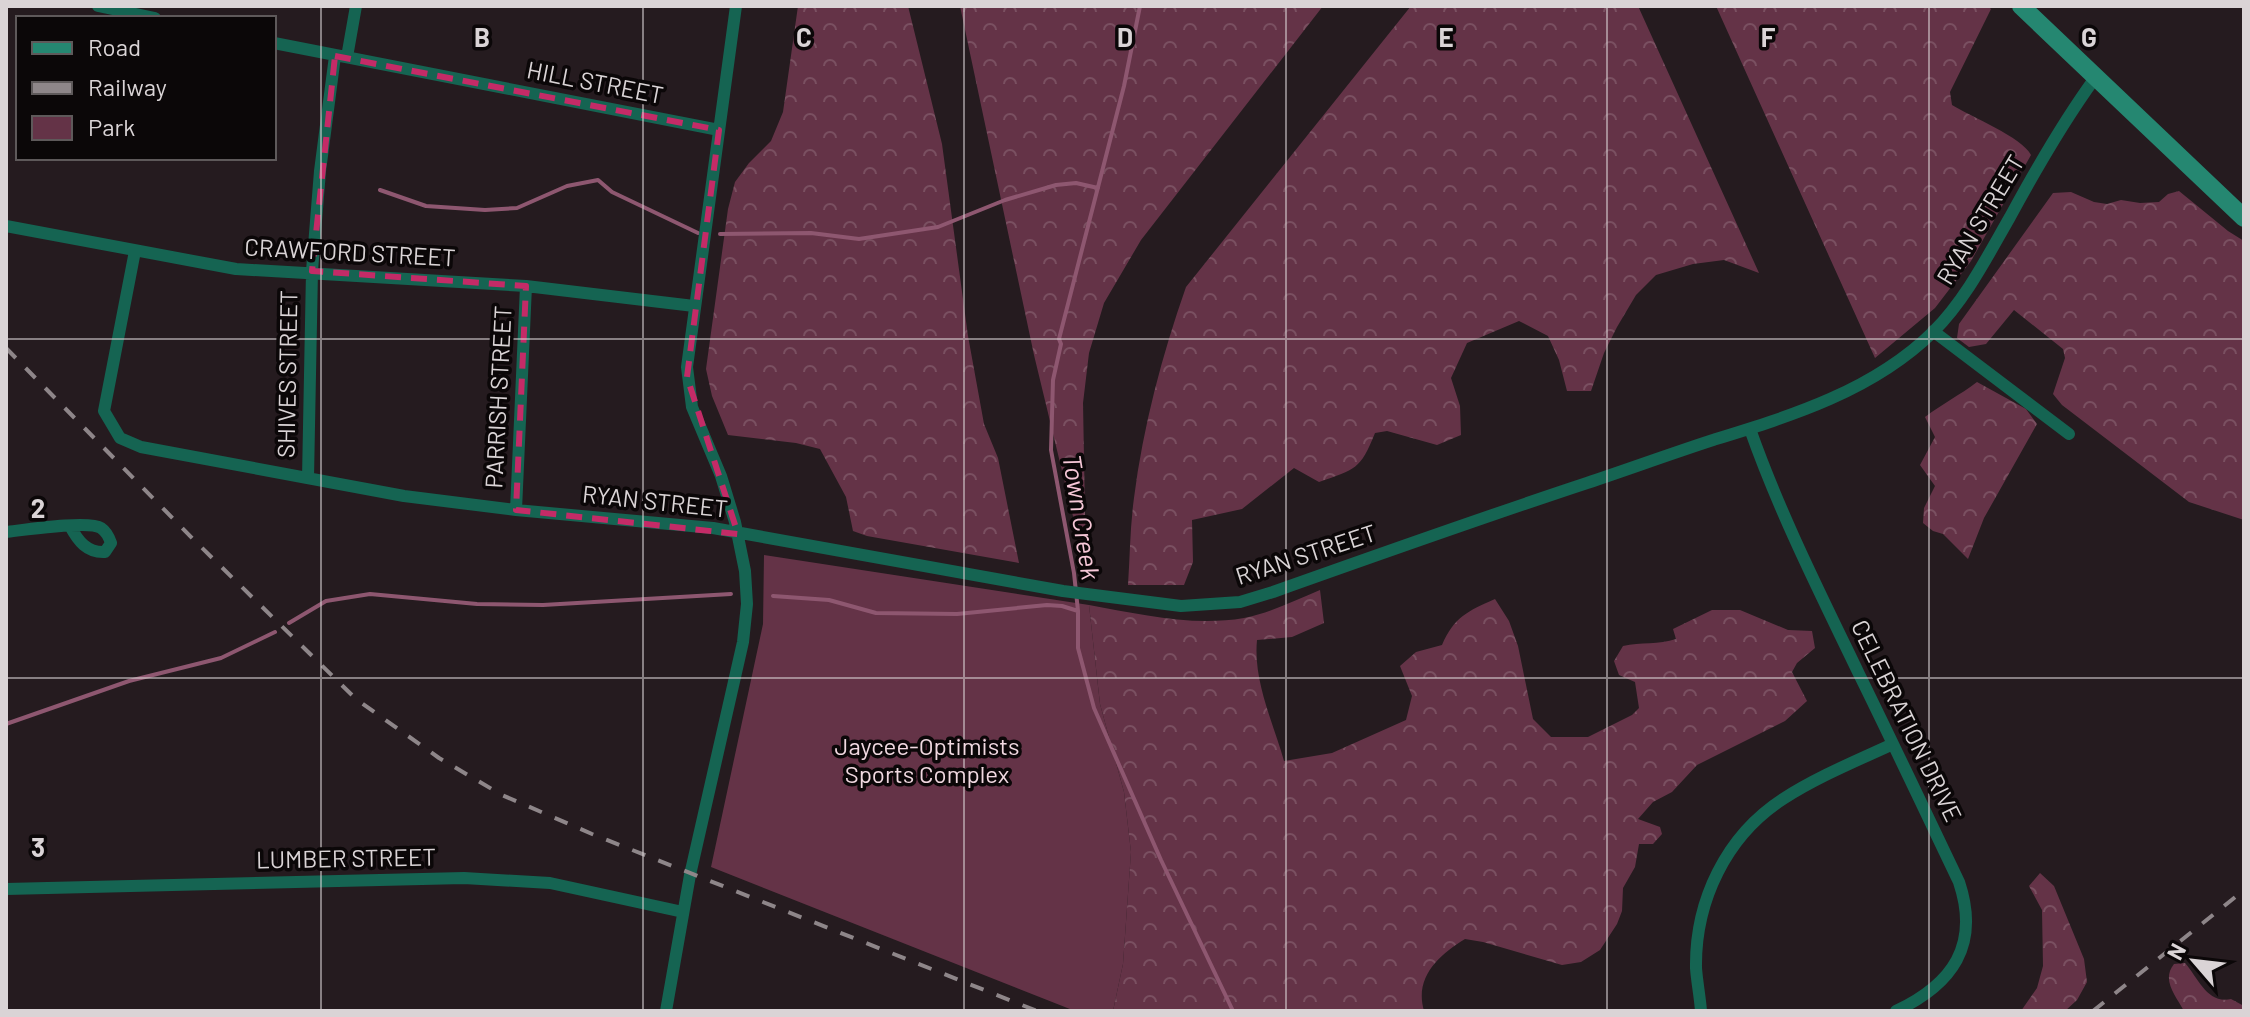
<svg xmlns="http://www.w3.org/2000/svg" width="2250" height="1017" font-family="Barlow,sans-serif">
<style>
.green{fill:#643347}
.forest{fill:url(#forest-crowns)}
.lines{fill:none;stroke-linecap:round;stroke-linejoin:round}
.stream{stroke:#8e5770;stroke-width:4}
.minor{stroke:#156452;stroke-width:12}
.secondary{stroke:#258771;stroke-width:18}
.rail{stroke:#8e8689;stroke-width:4;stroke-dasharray:14 14;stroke-linecap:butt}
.marked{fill:none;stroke:#c42b67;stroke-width:6;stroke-dasharray:16 10;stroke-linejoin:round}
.grid{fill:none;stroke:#dad4d6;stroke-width:2;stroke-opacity:0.55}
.labels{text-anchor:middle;stroke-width:7;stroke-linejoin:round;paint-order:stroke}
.street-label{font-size:24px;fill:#dad4d6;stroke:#0b0708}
.park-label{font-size:24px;fill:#f1d9e1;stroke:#0b0708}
.water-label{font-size:26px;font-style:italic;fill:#f7c8d8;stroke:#0b0708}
.grid-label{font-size:26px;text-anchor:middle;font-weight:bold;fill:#dad4d6;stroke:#0b0708;stroke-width:7;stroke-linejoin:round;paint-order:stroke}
</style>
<defs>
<pattern id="forest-crowns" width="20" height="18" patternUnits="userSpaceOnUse" patternTransform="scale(2)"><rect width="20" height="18" fill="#643347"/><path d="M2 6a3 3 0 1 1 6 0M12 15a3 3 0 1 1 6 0" fill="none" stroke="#7a5061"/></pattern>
</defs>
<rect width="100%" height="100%" fill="#251b1f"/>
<!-- green -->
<path class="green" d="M 764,555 L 1089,605 L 1100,704 L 1124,792 L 1131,852 L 1123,964 L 1113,1011 L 1075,1011 L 711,867 L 763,624 Z"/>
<!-- forest -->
<path class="forest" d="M 798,6 L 908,6 L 942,144 L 968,336 L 984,424 L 998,458 L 1019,563 L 867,536 L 853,531 L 846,497 L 820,449 L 796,443 L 728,435 L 712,396 L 706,369 L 728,209 L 735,182 L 749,163 L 771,141 L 783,112 Z
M 960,6 L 1323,6 L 1141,240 L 1104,303 L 1089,353 L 1083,403 L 1086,570 L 1034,355 Z
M 1411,6 L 1638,6 L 1759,273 L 1724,260 L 1693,264 L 1656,275 L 1636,295 L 1617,327 L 1604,353 L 1591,391 L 1567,391 L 1559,360 L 1548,336 L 1519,321 L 1467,343 L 1451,378 L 1460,406 L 1461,435 L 1437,445 L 1387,431 L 1375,433 C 1360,470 1356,469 1319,482 L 1294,468 L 1242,509 L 1192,520 L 1193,562 L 1184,585 L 1128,585 C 1130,556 1130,527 1134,498 C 1143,427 1162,355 1186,287 Z
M 1716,6 L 1988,6 L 1991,9 L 1950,92 L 1952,105 C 1971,117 2022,137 2031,155 L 1971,261 L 1935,308 L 1875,358 Z
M 2179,191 L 2228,231 L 2244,241 L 2244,520 L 2189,502 L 2062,405 L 2053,394 L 2065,358 L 2063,349 L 2014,310 L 1986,344 L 1969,347 L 1957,338 L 1959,324 L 2053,193 L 2071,192 L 2094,202 L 2107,204 L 2121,200 L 2140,203 L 2159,202 L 2168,194 Z
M 1977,382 L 2026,409 L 2037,424 L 1984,518 L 1968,559 L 1943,534 L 1933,531 L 1923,523 L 1924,508 L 1935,486 L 1920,465 L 1935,437 L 1925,417 C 1942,404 1960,395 1977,382 Z
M 1320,590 L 1324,623 L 1292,637 L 1257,640 C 1253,681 1273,722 1284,761 L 1332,753 L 1406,720 L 1412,696 L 1400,666 L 1416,652 L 1442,645 C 1454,617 1468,611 1495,599 L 1509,621 L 1518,646 L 1533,719 L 1551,737 L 1588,737 L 1632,715 L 1639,708 L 1635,682 L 1619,675 L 1614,661 L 1623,646 C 1641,642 1659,645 1676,639 L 1673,629 L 1712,610 L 1740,610 L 1788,630 L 1812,631 L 1815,648 L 1797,663 L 1792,672 L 1807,701 L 1785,721 L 1697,765 L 1672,792 L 1653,802 L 1638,819 L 1660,827 L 1662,834 L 1653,844 L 1639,844 L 1635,867 L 1623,888 L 1622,911 L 1617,924 L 1600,950 L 1581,962 L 1562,965 L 1483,942 L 1465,939 C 1439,955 1414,977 1424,1011 L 1113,1011 L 1123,964 L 1131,852 L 1124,792 L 1100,704 L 1089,605 C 1139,614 1193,627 1244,618 C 1270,613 1296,600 1320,590 Z
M 2040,873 L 2054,886 L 2084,959 L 2087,982 L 2077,1000 L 2065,1011 L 2021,1011 L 2037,988 L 2043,966 L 2042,910 L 2029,886 Z
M 2185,963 C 2199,979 2207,1004 2231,999 L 2244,1006 L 2244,1011 L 2184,1011 C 2176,996 2161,980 2174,964 Z"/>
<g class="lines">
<!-- stream -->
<path class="stream" d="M 1140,6 L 1124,86 L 1059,339 L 1061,344 L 1053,380 L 1051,450 L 1074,573 L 1078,611 L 1078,648 L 1094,708 L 1161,860 L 1233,1011
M 380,190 L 426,206 L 485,210 L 517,208 L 567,186 L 598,180 L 612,192 L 698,233
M 720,234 L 811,233 L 859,239 L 938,227 L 1005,200 L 1056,185 L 1076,183 L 1098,188
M 773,596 L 829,600 L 876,613 L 957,614 L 1047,605 L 1062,606 L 1078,611
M 289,623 L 326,601 L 370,594 L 477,604 L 543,605 L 731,594
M 6,724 L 129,681 L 221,658 L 275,632"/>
<!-- minor -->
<path class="minor" d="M 98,6 L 155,18
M 274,43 L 719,130
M 347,57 L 356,6
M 6,226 L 236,269 L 526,286 L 694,306
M 135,251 L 104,411 L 120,438 L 141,447 L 404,496 L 516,510 L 713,528 L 1063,591 L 1181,606 L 1240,602 L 1273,592 C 1377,555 1481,518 1587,483 C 1629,469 1670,454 1713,440 C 1791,416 1873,391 1933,332 C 1966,299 1987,257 2010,217 C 2036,169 2063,122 2095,78
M 1933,331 L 2069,434
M 1750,429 C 1780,514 1820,593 1859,674 C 1893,743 1926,813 1959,882 C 1980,945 1953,984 1896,1011
M 308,478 L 312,271 L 320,171 L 335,56
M 516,510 L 526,286
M 6,532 C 24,530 89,520 101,528 C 107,532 109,537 111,543 L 105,552 C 87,553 78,541 70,526
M 6,889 L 464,878 L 550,883 L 683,912
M 666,1011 L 690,875 L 743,642 L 747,604 L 745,571 L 735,522 L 721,476 L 692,407 L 687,367 L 736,6
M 1701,1011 C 1700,997 1697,982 1696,968 C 1695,901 1726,836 1783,799 C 1817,777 1856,761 1893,744"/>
<!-- secondary -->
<path class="secondary" d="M 2021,6 L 2244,218"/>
<!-- rail -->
<path class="rail" d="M 6,348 L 196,542 L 356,699 L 439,758 L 502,795 L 592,834 L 1037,1011
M 2093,1011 L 2244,890"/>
</g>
<!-- marked area -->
<path class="marked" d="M 335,56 L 719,130 L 687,377 L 738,534 L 516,510 L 526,286 L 312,271 Z"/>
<!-- grid -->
<path class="grid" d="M 321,6 L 321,1011M 643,6 L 643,1011M 964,6 L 964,1011M 1286,6 L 1286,1011M 1607,6 L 1607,1011M 1929,6 L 1929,1011M 6,339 L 2244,339M 6,678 L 2244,678"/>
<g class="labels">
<!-- street labels -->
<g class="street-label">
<text transform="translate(595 83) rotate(11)" y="8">HILL STREET</text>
<text transform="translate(1981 220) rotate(-59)" y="8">RYAN STREET</text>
<text transform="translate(350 253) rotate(3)" y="8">CRAWFORD STREET</text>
<text transform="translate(288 374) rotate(-89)" y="8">SHIVES STREET</text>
<text transform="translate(499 397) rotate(-87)" y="8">PARRISH STREET</text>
<text transform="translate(655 502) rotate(6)" y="8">RYAN STREET</text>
<text transform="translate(1306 555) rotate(-18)" y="8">RYAN STREET</text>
<text transform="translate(1906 721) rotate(64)" y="8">CELEBRATION DRIVE</text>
<text transform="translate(346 859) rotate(-1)" y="8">LUMBER STREET</text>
</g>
<!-- park labels -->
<g class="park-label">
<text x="927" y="755">Jaycee-Optimists<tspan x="927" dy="28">Sports Complex</tspan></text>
</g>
<!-- water labels -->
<g class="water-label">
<text transform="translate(1081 517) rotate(81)" y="9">Town Creek</text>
</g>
</g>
<g class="grid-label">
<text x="482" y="47">B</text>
<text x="804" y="47">C</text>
<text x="1125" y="47">D</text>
<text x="1446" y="47">E</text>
<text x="1768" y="47">F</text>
<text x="2089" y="47">G</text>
<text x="38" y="518">2</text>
<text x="38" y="857">3</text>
</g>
<!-- border -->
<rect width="2250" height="1017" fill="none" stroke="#dad4d6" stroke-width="16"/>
<!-- legend -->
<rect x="16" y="16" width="260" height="144" fill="#0b0708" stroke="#5e595a" stroke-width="2"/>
<rect x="32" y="42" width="40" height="12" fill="#258771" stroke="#5e595a" stroke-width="2"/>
<text x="88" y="56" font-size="24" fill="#dad4d6">Road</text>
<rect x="32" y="82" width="40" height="12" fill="#8e8689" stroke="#5e595a" stroke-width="2"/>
<text x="88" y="96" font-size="24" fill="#dad4d6">Railway</text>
<rect x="32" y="116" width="40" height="24" fill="#643347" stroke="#5e595a" stroke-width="2"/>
<text x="88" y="136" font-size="24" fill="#dad4d6">Park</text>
<!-- north arrow -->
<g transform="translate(2194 961) rotate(298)" stroke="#0b0708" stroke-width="6" paint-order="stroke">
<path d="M0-6L14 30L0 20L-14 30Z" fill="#dad4d6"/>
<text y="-12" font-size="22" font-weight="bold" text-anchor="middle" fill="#dad4d6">N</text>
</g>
</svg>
